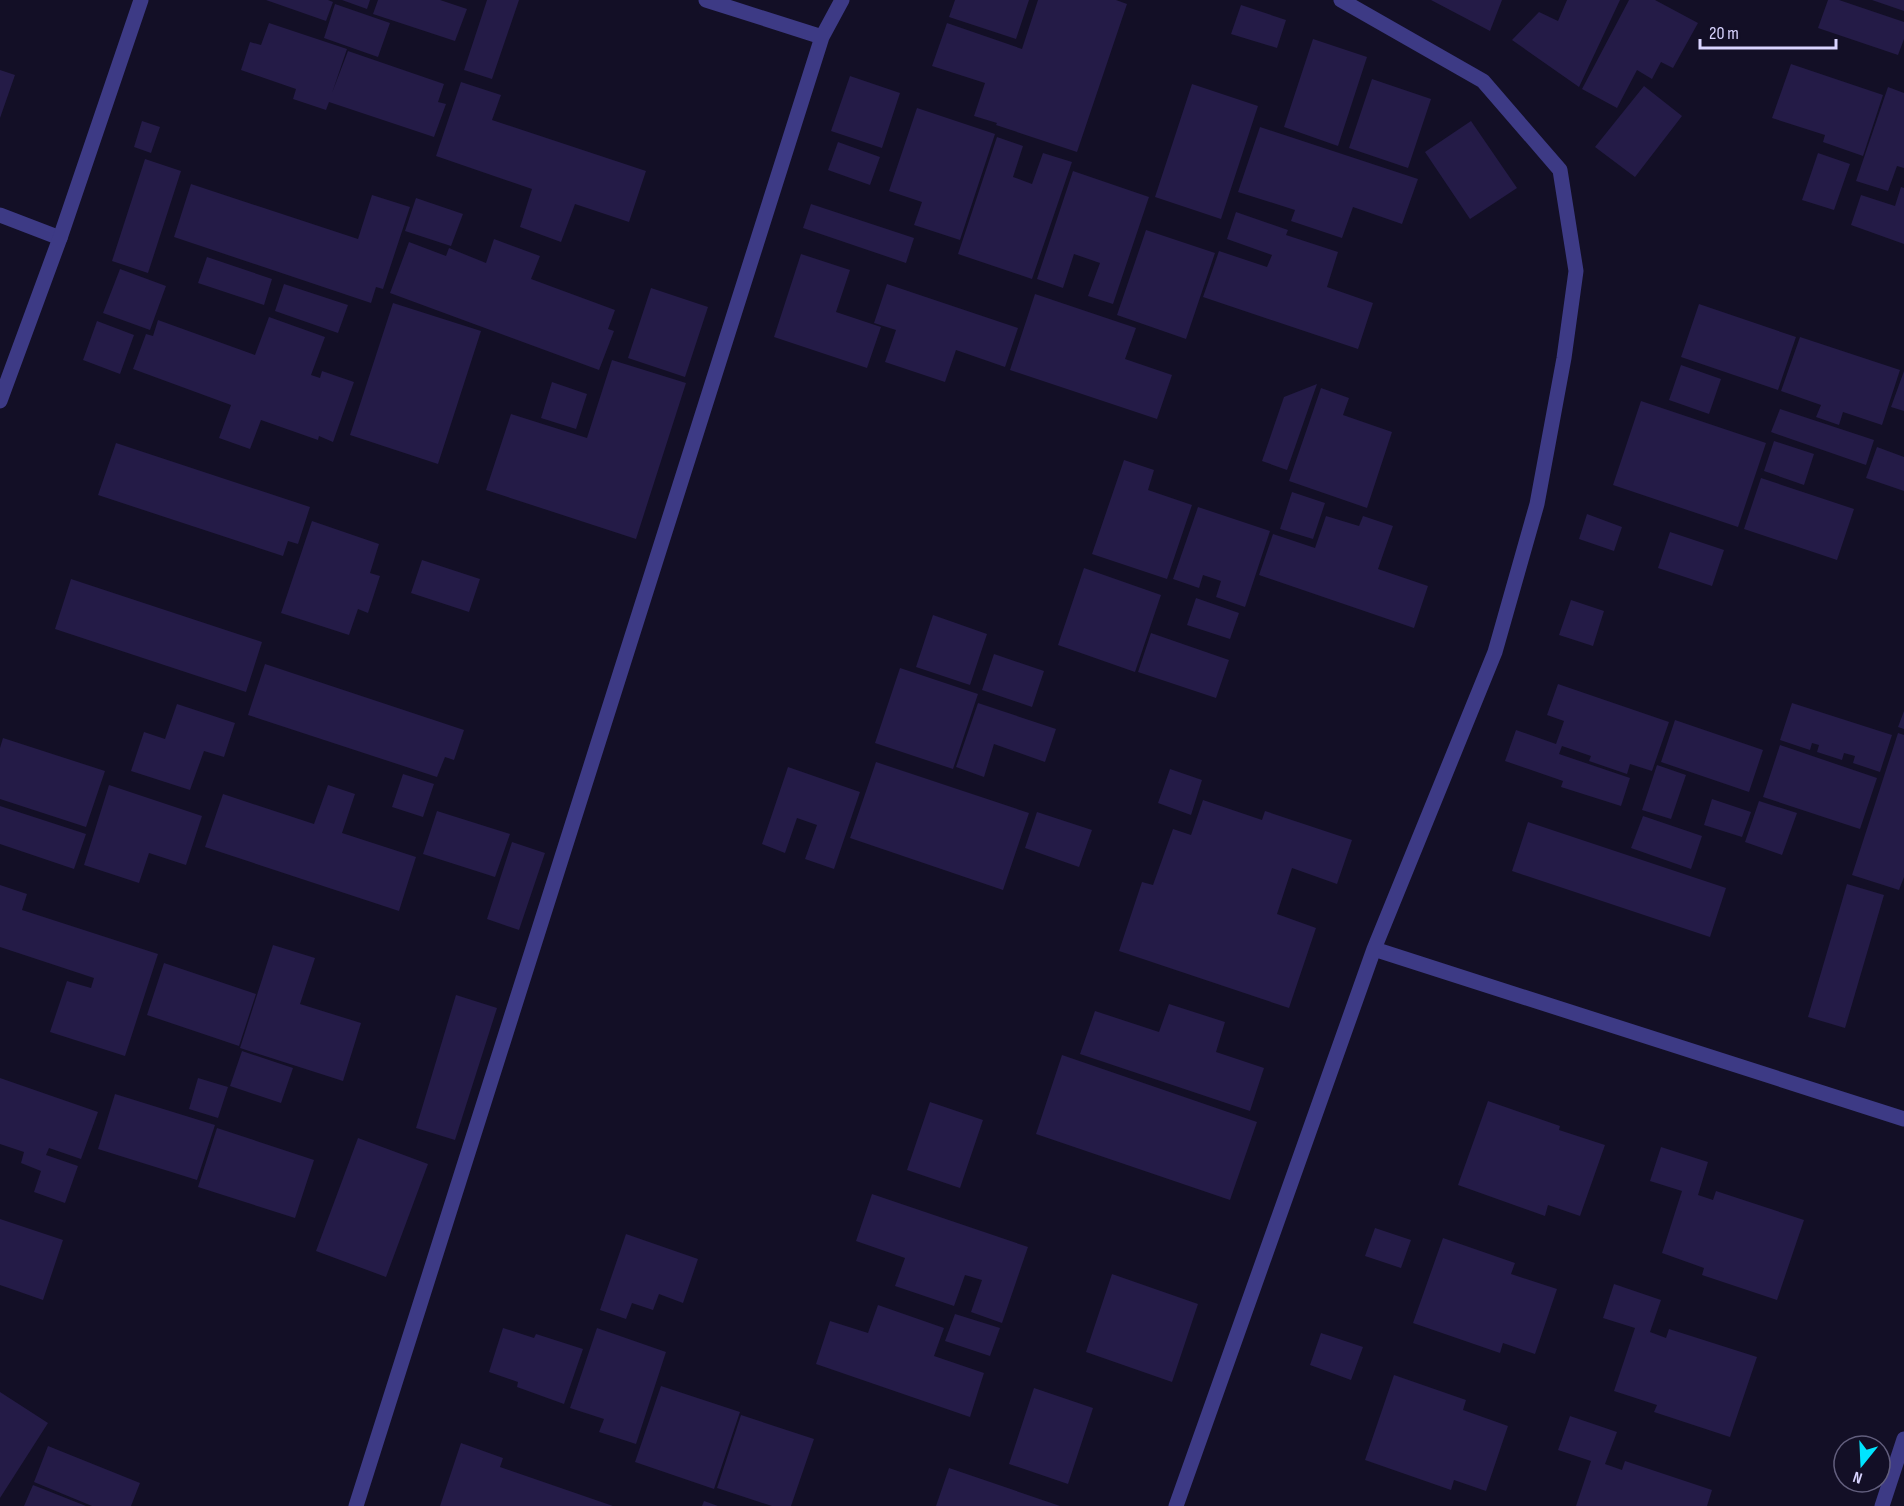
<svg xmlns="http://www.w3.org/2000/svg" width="1904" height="1506" font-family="'Sofia Sans Condensed',sans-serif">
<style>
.building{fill:#241b47}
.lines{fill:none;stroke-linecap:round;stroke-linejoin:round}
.minor{stroke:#3d3a85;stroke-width:15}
.tertiary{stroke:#3d3a85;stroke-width:15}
</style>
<rect width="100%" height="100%" fill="#130f26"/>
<!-- building -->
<path class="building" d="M 266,0 L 328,0 L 333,2 L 326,21 Z
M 342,0 L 370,0 L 367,9 Z
M 378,0 L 440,0 L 467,9 L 455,41 L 373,14 Z
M 487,0 L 519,0 L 492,79 L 464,70 Z
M 955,0 L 1029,0 L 1016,39 L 949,17 Z
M 1038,0 L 1116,0 L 1127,4 L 1077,152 L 996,125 L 997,123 L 974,116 L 985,83 L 932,66 L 947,23 L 1022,49 Z
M 1431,0 L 1502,0 L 1490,31 Z
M 1567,0 L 1620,0 L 1579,87 L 1512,40 L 1539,12 L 1558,21 Z
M 1629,0 L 1655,0 L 1698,23 L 1673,68 L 1661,62 L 1652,79 L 1637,70 L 1617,108 L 1582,89 Z
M 1828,0 L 1839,0 L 1904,22 L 1904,39 L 1898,55 L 1818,28 Z
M 1872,0 L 1904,0 L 1904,11 Z
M 335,4 L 390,23 L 378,57 L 324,38 Z
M 1241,5 L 1286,20 L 1277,48 L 1231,34 Z
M 269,23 L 347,49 L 332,93 L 348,51 L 444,84 L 438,102 L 446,104 L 434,137 L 329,102 L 326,110 L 293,99 L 296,89 L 241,70 L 250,42 L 261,45 Z
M 1313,39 L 1367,57 L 1338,146 L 1284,127 Z
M 1791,64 L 1883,95 L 1863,156 L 1823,142 L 1825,135 L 1772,118 Z
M 0,70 L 15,75 L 0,118 Z
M 850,76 L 900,93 L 882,148 L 831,131 Z
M 1372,79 L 1431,99 L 1408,168 L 1349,148 Z
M 461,82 L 501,95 L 492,120 L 646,171 L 629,222 L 575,204 L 561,242 L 520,227 L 532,189 L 436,156 Z
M 1192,84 L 1258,106 L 1221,219 L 1155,197 Z
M 1644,86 L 1682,116 L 1635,177 L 1595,147 Z
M 1888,87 L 1904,93 L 1904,168 L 1897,166 L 1888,191 L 1856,181 Z
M 917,108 L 995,134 L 960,240 L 914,225 L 922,202 L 889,191 Z
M 142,121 L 160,127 L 151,153 L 134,147 Z
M 1471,121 L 1517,188 L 1470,219 L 1425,152 Z
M 1260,127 L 1418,179 L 1402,224 L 1353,207 L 1342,238 L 1291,221 L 1295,210 L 1238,192 Z
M 997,137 L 1023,146 L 1013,177 L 1032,184 L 1043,153 L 1072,162 L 1032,279 L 958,254 Z
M 838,142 L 880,157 L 870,185 L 828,170 Z
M 1818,153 L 1850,164 L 1834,210 L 1802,200 Z
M 145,159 L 181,171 L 148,273 L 112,261 Z
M 1073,171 L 1149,197 L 1113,304 L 1088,296 L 1100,263 L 1074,254 L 1063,288 L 1037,279 Z
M 191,184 L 358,239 L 372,195 L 410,207 L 383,289 L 376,287 L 371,303 L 174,237 Z
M 1901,187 L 1904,188 L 1904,244 L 1851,225 L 1861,195 L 1895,206 Z
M 416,198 L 463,214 L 451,246 L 405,231 Z
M 811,204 L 914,238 L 906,263 L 803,228 Z
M 1236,212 L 1288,230 L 1286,235 L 1338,252 L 1327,287 L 1373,303 L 1358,349 L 1203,297 L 1219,251 L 1267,267 L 1272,255 L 1227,239 Z
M 1146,230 L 1215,253 L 1186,339 L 1117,315 Z
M 494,239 L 540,256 L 531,279 L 615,310 L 608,329 L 614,331 L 599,370 L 390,293 L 409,242 L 446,256 L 449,248 L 486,263 Z
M 801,254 L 850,270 L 836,312 L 881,327 L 867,368 L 774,337 Z
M 207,257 L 272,279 L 264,305 L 198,283 Z
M 120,269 L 166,286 L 150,330 L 103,313 Z
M 284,284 L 348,305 L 338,333 L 275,311 Z
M 887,284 L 1018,328 L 1005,367 L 956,350 L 945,382 L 885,362 L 896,330 L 874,323 Z
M 651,288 L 708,307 L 685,377 L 628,358 Z
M 1035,294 L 1136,328 L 1125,359 L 1172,375 L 1157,419 L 1010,370 Z
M 393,303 L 481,331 L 438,464 L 350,435 Z
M 1699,304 L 1796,337 L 1778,390 L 1681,357 Z
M 269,317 L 325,337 L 311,375 L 320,378 L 322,371 L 354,382 L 333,442 L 319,436 L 318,440 L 261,420 L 250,449 L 219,438 L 231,405 L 133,369 L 146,334 L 153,336 L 158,320 L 255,355 Z
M 97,321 L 134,335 L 120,374 L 83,360 Z
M 1800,337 L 1900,370 L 1882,425 L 1843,412 L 1839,425 L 1816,417 L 1821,405 L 1781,391 Z
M 612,360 L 686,383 L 636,539 L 486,490 L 511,414 L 587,438 Z
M 1681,365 L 1721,379 L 1709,414 L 1669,400 Z
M 1904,371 L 1904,411 L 1891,407 Z
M 552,382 L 587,394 L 576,429 L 541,418 Z
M 1317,384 L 1287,470 L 1262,461 L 1284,397 Z
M 1321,388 L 1349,398 L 1343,415 L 1392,432 L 1367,508 L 1289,481 Z
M 1641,401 L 1766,443 L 1738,527 L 1613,485 Z
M 1780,409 L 1874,440 L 1866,465 L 1771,432 Z
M 1774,441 L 1814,454 L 1804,485 L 1764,471 Z
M 116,443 L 310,507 L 298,544 L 288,541 L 283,556 L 98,495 Z
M 1877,447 L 1904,457 L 1904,491 L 1866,478 Z
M 1124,460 L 1154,470 L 1148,490 L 1192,505 L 1167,579 L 1092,554 Z
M 1761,478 L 1854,509 L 1837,560 L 1744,529 Z
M 1292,492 L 1325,503 L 1313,539 L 1280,529 Z
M 1198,507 L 1270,531 L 1245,607 L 1216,597 L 1221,581 L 1203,575 L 1199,588 L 1173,579 Z
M 1587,514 L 1622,527 L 1614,551 L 1579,539 Z
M 1326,516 L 1359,526 L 1363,516 L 1393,526 L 1378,569 L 1428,586 L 1414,628 L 1259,575 L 1273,534 L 1315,548 Z
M 312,521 L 379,544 L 370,573 L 380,576 L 368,613 L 358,609 L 349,635 L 281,613 Z
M 1670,532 L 1724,550 L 1712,586 L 1658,568 Z
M 422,560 L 480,579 L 469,612 L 411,593 Z
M 1084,568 L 1161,595 L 1135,672 L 1058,645 Z
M 71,579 L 262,642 L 246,692 L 55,629 Z
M 1196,598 L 1239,613 L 1230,639 L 1187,625 Z
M 1571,600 L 1604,611 L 1593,646 L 1559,635 Z
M 933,615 L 987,634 L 970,685 L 916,667 Z
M 1151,633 L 1229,660 L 1216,698 L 1138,672 Z
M 994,654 L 1044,671 L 1032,707 L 982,690 Z
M 265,664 L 464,730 L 454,760 L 445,757 L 437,777 L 248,715 Z
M 900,668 L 978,694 L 953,769 L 875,743 Z
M 1558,684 L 1669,722 L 1652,771 L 1630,764 L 1627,774 L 1589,761 L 1591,756 L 1562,746 L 1559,754 L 1630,778 L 1621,806 L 1561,787 L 1563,781 L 1505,761 L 1516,730 L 1556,744 L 1564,721 L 1547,715 Z
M 978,703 L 1056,729 L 1045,762 L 994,744 L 984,777 L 956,767 Z
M 1792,703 L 1892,735 L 1880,772 L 1853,763 L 1855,756 L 1844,753 L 1842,760 L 1817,752 L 1819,745 L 1812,743 L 1810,750 L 1780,740 Z
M 177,704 L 235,723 L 224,757 L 204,751 L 190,790 L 131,771 L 144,732 L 165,739 Z
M 1904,711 L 1904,729 L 1898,727 Z
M 1675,720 L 1763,750 L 1749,792 L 1661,762 Z
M 1898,733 L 1904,735 L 1904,877 L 1899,890 L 1852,875 Z
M 3,738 L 105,771 L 86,827 L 0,799 L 0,748 Z
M 1780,745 L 1877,778 L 1860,829 L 1763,797 Z
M 876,762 L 1029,813 L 1003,890 L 850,838 Z
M 1657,765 L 1686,775 L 1671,819 L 1642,810 Z
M 788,767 L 860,792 L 834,869 L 805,859 L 817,825 L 797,818 L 785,853 L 762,844 Z
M 1170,769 L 1202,780 L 1191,815 L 1158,803 Z
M 403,774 L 434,784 L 423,817 L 392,807 Z
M 109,785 L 202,816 L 186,865 L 149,853 L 139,883 L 84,865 Z
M 328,785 L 355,794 L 342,833 L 416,857 L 399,911 L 205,847 L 223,794 L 314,824 Z
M 1712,799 L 1751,812 L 1742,837 L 1704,825 Z
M 1203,800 L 1262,820 L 1265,811 L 1352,840 L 1337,884 L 1292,868 L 1277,914 L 1316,928 L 1289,1008 L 1119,951 L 1142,882 L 1153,885 L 1173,829 L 1191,835 Z
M 1759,801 L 1797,813 L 1782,855 L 1745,842 Z
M 0,806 L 86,834 L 74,869 L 0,844 Z
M 437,811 L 510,834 L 495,877 L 423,854 Z
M 1037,812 L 1092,830 L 1079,867 L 1025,848 Z
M 1643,816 L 1702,836 L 1691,869 L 1631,848 Z
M 1528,822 L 1726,888 L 1710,937 L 1512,871 Z
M 512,842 L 545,853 L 519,930 L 487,919 Z
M 1847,884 L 1884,895 L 1845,1028 L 1808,1017 Z
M 0,885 L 27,894 L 22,910 L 158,954 L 125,1056 L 50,1032 L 67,981 L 91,988 L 94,978 L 0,947 Z
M 273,945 L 315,958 L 300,1004 L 361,1023 L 343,1081 L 240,1048 Z
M 164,963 L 256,994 L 239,1046 L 147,1015 Z
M 456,995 L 497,1008 L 455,1140 L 416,1128 Z
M 1169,1004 L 1225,1022 L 1216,1052 L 1264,1068 L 1250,1111 L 1080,1054 L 1095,1011 L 1159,1032 Z
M 242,1051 L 293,1068 L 281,1103 L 230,1086 Z
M 1062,1055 L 1257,1122 L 1230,1200 L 1036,1134 Z
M 0,1078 L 98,1112 L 81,1159 L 49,1148 L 46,1155 L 78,1166 L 65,1203 L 34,1192 L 41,1171 L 21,1163 L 24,1152 L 0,1144 Z
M 198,1078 L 228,1087 L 218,1118 L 189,1109 Z
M 115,1094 L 215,1125 L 197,1180 L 98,1149 Z
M 1488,1101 L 1560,1126 L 1559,1130 L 1605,1145 L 1580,1216 L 1548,1205 L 1545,1216 L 1458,1185 Z
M 930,1102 L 983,1120 L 960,1188 L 907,1170 Z
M 217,1128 L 314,1160 L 295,1218 L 198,1187 Z
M 358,1138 L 428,1164 L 386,1277 L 316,1251 Z
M 1661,1147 L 1708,1162 L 1698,1195 L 1713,1200 L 1716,1191 L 1804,1220 L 1777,1300 L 1702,1275 L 1704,1268 L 1662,1253 L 1682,1191 L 1650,1181 Z
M 872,1194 L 1028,1247 L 1002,1323 L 971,1312 L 982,1280 L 965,1275 L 954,1306 L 895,1286 L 905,1258 L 856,1241 Z
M 0,1219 L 63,1240 L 43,1300 L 0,1285 Z
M 1375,1228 L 1411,1240 L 1401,1268 L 1365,1256 Z
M 626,1234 L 698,1259 L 683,1303 L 659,1294 L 653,1310 L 632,1303 L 626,1319 L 600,1310 Z
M 1443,1238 L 1515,1263 L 1511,1274 L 1557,1289 L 1535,1354 L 1503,1343 L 1500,1353 L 1413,1323 Z
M 1112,1274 L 1198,1304 L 1172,1382 L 1086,1352 Z
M 1614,1284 L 1661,1300 L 1650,1332 L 1666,1338 L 1669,1329 L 1757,1357 L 1730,1437 L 1654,1412 L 1657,1405 L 1614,1391 L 1635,1328 L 1603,1318 Z
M 878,1305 L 944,1328 L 934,1356 L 984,1373 L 970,1417 L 816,1364 L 830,1321 L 868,1333 Z
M 955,1314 L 1000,1328 L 990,1356 L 945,1341 Z
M 503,1328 L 534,1338 L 536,1334 L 583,1349 L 564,1404 L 517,1387 L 518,1382 L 489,1372 Z
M 597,1328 L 666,1352 L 636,1444 L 599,1432 L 604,1419 L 570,1408 Z
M 1321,1333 L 1363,1347 L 1351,1380 L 1310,1365 Z
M 1394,1375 L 1466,1400 L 1463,1410 L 1508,1426 L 1486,1491 L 1454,1480 L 1451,1490 L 1365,1460 Z
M 661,1386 L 740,1412 L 714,1489 L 635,1462 Z
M 1034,1388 L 1093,1408 L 1068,1484 L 1009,1464 Z
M 0,1392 L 48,1423 L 0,1498 Z
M 741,1415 L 814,1439 L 791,1506 L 772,1506 L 717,1488 Z
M 1570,1416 L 1617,1432 L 1605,1464 L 1622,1470 L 1625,1461 L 1712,1490 L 1707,1506 L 1576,1506 L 1591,1461 L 1558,1450 Z
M 461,1443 L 503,1458 L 500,1467 L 613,1506 L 440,1506 Z
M 48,1446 L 140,1483 L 131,1506 L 92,1506 L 34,1482 Z
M 949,1468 L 1060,1506 L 936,1506 Z
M 33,1485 L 86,1506 L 24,1506 Z
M 704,1501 L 718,1506 L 702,1506 Z"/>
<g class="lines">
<!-- minor -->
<path class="minor" d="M 706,0 L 822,37
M 0,215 L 60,238
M 1374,949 L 1904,1119
M 356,1506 L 822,37 L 842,0
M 1176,1506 L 1374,949 L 1495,652 L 1537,504 L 1564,358 L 1576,271 L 1560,170 L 1483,81 L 1341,0"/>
<!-- tertiary -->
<path class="tertiary" d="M 0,401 L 60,238 L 141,0
M 1882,1506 L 1904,1439"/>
</g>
<!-- north arrow -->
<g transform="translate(1862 1464) rotate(198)"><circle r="28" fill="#130f26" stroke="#625e7d" stroke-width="1.5"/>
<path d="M0-4.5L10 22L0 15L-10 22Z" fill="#00e5ff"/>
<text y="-9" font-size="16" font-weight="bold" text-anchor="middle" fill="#d9d4ff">N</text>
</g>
<!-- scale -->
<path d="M1700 39v9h136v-9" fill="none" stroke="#d9d4ff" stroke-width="3"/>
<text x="1709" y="39" font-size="18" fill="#d9d4ff" stroke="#130f26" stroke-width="4.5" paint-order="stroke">20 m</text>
</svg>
